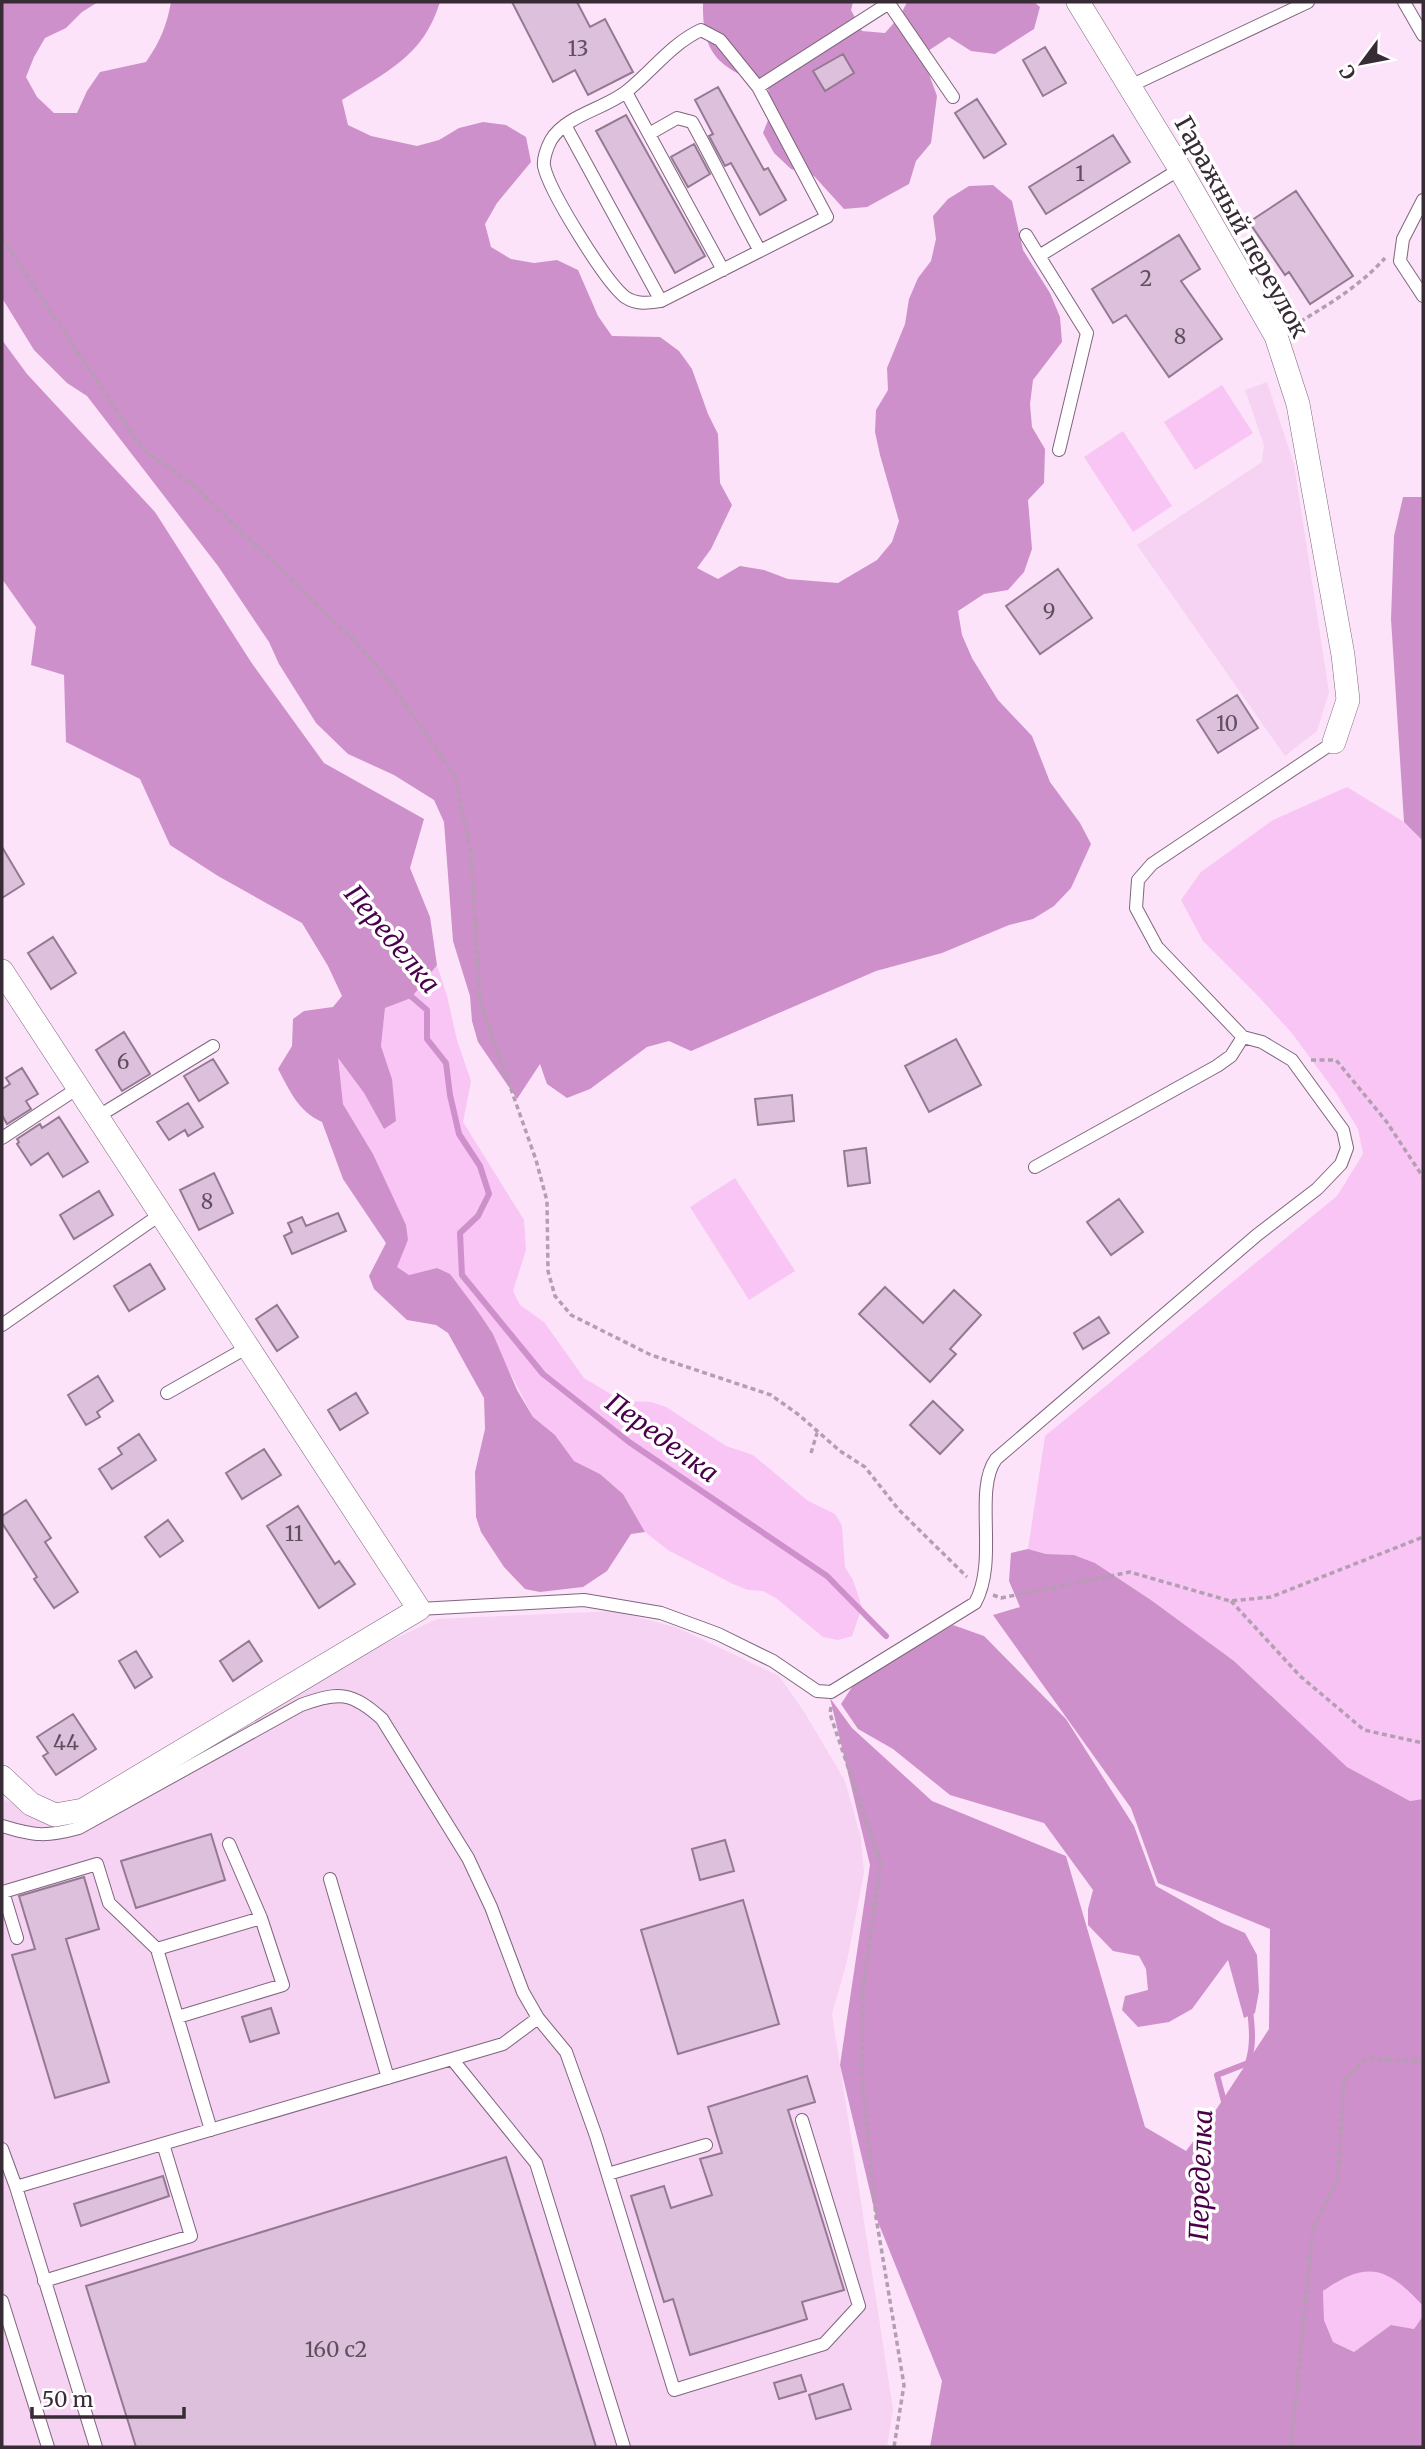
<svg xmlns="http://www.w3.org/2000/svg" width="1425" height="2449" font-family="Merriweather,serif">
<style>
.built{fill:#f6d2f3}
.green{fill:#f8c5f4}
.forest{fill:#ce90ca}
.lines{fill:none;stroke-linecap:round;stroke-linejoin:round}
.stream{stroke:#ce90ca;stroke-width:6}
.building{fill:#ddc0db;stroke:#947992;stroke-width:2}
.service-casing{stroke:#7f657d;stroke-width:14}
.minor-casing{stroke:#7f657d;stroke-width:24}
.path{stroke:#b39fb1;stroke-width:3.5;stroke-dasharray:5 3.5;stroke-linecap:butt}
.service{stroke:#fff;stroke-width:12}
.minor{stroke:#fff;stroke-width:23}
.labels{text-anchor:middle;stroke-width:7;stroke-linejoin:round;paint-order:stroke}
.number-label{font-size:21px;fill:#60505f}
.street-label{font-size:24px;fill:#372b36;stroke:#fff}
.water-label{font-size:26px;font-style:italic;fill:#4b004b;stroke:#fff}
</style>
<rect width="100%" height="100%" fill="#fce3f9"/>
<!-- built -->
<path class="built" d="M 1267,382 L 1294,464 L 1329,692 L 1317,731 L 1285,756 L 1137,545 L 1262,462 L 1264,445 L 1245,390 Z
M 616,1611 L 678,1628 L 779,1676 L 805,1713 L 845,1781 L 861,1838 L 864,1873 L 847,1961 L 832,2014 L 893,2409 L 887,2447 L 2,2447 L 2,1799 L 25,1807 L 54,1824 L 373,1649 L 437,1619 Z"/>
<!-- green -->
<path class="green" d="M 1222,385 L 1253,433 L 1195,470 L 1164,422 Z
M 1123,431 L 1172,506 L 1133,532 L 1084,457 Z
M 1347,787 L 1404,822 L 1423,841 L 1423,1799 L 1410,1801 L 1347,1767 L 1234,1661 L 1151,1600 L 1095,1563 L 1074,1555 L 1046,1554 L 1028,1549 L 1045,1436 L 1337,1196 L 1363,1154 L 1358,1129 L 1336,1093 L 1291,1032 L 1258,996 L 1203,941 L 1181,900 L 1201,872 L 1273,820 Z
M 437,965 L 447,996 L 457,1040 L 471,1081 L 463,1122 L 524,1220 L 526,1250 L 513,1291 L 520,1305 L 544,1322 L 584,1378 L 622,1401 L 651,1402 L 666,1407 L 726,1446 L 753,1455 L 808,1501 L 835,1514 L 842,1526 L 845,1567 L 853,1580 L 862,1607 L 852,1636 L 838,1640 L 823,1637 L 776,1598 L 763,1591 L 748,1590 L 733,1584 L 668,1550 L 645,1532 L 623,1494 L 600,1474 L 574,1461 L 555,1435 L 533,1417 L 477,1309 L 437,1268 L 409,1275 L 396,1267 L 408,1240 L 373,1154 L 343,1104 L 337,1057 L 364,1093 L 384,1129 L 392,1079 L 381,1046 L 385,1008 L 411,997 Z
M 735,1178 L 795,1271 L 749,1300 L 690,1207 Z
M 1368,2270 L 1392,2276 L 1423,2306 L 1423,2316 L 1414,2329 L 1391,2325 L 1354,2352 L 1333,2342 L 1324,2320 L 1323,2291 L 1344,2277 Z"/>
<!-- forest -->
<path class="forest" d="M 2,2 L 98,2 L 82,12 L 66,28 L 45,38 L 34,57 L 26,77 L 37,97 L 54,113 L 77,113 L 87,91 L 100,72 L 146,62 C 160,42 167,25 171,2 L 440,2 C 423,57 387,71 342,100 L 348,125 L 371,136 L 417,146 L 439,140 L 459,128 L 483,122 L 506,125 L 526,137 L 531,162 L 497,203 L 485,224 L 491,247 L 511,259 L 534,263 L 557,260 L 578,270 L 598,316 L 612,336 L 660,337 L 679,351 L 692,369 L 708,414 L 718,434 L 720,483 L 732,505 L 711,549 L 697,568 L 718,579 L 740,566 L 764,570 L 788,579 L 838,583 L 877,560 L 892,542 L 899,521 L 880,455 L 875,432 L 876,410 L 888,390 L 887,368 L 905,324 L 909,299 L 918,278 L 931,261 L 936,239 L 933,216 L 948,199 L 969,186 L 993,185 L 1012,201 L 1023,250 L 1050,293 L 1060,317 L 1062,342 L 1033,380 L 1030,404 L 1032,427 L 1045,449 L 1044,483 L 1028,500 L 1032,549 L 1024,572 L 1008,590 L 984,594 L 958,611 L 962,635 L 972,658 L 998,700 L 1032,736 L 1050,782 L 1080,823 L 1091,844 L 1071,888 L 1054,906 L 1033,919 L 1009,925 L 942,953 L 876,971 L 691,1051 L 669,1041 L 647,1047 L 590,1089 L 567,1098 L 547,1084 L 540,1064 L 517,1099 L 478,1042 L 472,1021 L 470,996 L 453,941 L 444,822 L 434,800 L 394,775 L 348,754 L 316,723 L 279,664 L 269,642 L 218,566 L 87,396 L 67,383 L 34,350 L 2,298 Z
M 703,2 L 853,2 L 851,10 L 862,31 L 885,33 L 900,16 L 907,2 L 1034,2 L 1040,7 L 1034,29 L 995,54 L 971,51 L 949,37 L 928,51 L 929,74 L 937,96 L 931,143 L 916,161 L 909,184 L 867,207 L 844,209 L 814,176 L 791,169 L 774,153 L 763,133 L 772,110 L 768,89 C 721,65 702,60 703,2 Z
M 2,340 L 27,374 L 155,512 L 251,662 L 324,763 L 424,819 L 410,868 L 430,917 L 437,965 L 411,998 L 385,1008 L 381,1046 L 392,1079 L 396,1121 L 384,1129 L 364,1093 L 338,1058 L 343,1104 L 373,1154 L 406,1225 L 408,1240 L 397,1267 L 409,1275 L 437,1268 L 450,1274 L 477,1310 L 493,1334 L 517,1390 L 533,1417 L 555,1435 L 574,1461 L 600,1474 L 623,1494 L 645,1532 L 631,1534 L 607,1571 L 583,1587 L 540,1592 L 525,1589 L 504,1567 L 481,1532 L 476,1517 L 475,1472 L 485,1429 L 484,1398 L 448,1333 L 436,1325 L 407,1320 L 374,1289 L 369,1276 L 386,1243 L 343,1179 L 322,1122 C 298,1111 290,1091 278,1069 L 292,1046 L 293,1019 L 304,1011 L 333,1007 L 342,996 L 328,966 L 302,923 L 218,876 L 170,845 L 140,779 L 66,742 L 64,675 L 31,665 L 36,627 L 2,579 Z
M 1403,497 L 1423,497 L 1423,841 L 1404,822 L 1391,619 L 1394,536 Z
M 1028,1549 L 1046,1554 L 1074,1555 L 1095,1563 L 1151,1600 L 1234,1661 L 1347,1767 L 1410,1801 L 1423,1799 L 1423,2306 C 1387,2267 1368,2260 1323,2291 L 1324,2320 L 1333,2342 L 1354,2352 L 1391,2325 L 1414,2329 L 1423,2316 L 1423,2447 L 930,2447 L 942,2381 L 876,2217 L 840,2065 L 870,1865 L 830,1698 L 852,1728 L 932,1801 L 1066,1856 L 1145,2127 L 1186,2151 L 1208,2122 L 1269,2029 L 1270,1929 L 1158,1883 L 1131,1808 L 993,1615 L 1020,1607 L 1009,1581 L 1011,1553 Z
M 953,1625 L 984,1636 L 1066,1719 L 1134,1826 L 1156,1886 L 1222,1923 L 1245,1933 L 1257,1955 L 1259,1991 L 1255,2013 L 1244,2018 L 1228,1960 L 1192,2009 L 1169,2022 L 1138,2027 L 1122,2010 L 1125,1996 L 1148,1990 L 1146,1969 L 1139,1956 L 1113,1951 L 1088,1925 L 1088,1909 L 1093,1890 L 1044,1823 L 950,1795 L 893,1749 L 858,1729 L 841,1704 L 854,1684 Z"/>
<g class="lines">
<!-- stream -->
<path class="stream" d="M 406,992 L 427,1010 L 427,1039 L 446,1063 L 450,1095 L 459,1134 L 480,1166 L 489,1194 L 478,1216 L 460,1233 L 462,1275 L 543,1374 L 629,1442 L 827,1576 L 886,1636
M 1212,2447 L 1220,2356 L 1217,2224 L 1222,2178 L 1221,2153 L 1227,2113 L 1217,2075 L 1248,2063 C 1254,2045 1252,2027 1250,2009"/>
</g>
<!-- building -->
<path class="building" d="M 512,2 L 577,2 L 590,27 L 605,19 L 633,72 L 588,95 L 575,70 L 553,82 Z
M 1045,47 L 1066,83 L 1043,96 L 1023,60 Z
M 843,54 L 854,73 L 825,91 L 813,71 Z
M 718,87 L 764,170 L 768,168 L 786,200 L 760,215 L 731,163 L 725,166 L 709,136 L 713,134 L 695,100 Z
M 977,99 L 1006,144 L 984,158 L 955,113 Z
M 626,115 L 705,256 L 675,273 L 596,131 Z
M 1113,135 L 1130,162 L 1046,214 L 1029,187 Z
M 694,144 L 710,174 L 688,187 L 671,157 Z
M 1296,191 L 1353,276 L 1310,304 L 1289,272 L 1285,275 L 1249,222 Z
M 1179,235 L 1200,269 L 1181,281 L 1222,339 L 1169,377 L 1126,315 L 1113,323 L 1092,289 Z
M 1058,569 L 1092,618 L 1040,654 L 1006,606 Z
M 1237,695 L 1258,728 L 1218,753 L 1197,720 Z
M 2,847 L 24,884 L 2,898 Z
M 53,937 L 76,973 L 51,989 L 28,953 Z
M 124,1032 L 150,1074 L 122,1091 L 96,1050 Z
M 956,1039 L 981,1085 L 929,1112 L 905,1066 Z
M 213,1059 L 228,1083 L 199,1101 L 184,1076 Z
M 22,1068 L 38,1094 L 26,1101 L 31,1109 L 7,1124 L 2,1115 L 2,1089 L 10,1084 L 6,1078 Z
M 792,1095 L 794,1121 L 758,1125 L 755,1099 Z
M 188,1103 L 203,1127 L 188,1136 L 185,1130 L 169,1140 L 157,1122 Z
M 59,1117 L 88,1162 L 63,1177 L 48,1153 L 31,1165 L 17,1144 L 19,1142 L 17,1139 L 40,1124 L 42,1128 Z
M 866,1148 L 870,1183 L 848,1186 L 844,1151 Z
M 214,1173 L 233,1213 L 199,1230 L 180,1190 Z
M 99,1191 L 113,1215 L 74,1239 L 60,1215 Z
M 1119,1199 L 1143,1232 L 1111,1255 L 1087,1222 Z
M 338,1213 L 346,1231 L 292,1254 L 284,1236 L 292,1232 L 288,1223 L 302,1217 L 306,1226 Z
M 150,1264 L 165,1289 L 129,1311 L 114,1286 Z
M 885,1287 L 923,1323 L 954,1290 L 981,1315 L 950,1349 L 956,1354 L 930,1382 L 859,1314 Z
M 277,1305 L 298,1337 L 277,1351 L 256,1319 Z
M 1099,1317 L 1109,1333 L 1083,1349 L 1074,1333 Z
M 98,1376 L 113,1401 L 97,1412 L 100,1417 L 86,1425 L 68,1395 Z
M 356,1393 L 368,1413 L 340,1430 L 328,1410 Z
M 933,1401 L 963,1430 L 940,1454 L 910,1425 Z
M 139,1434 L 156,1460 L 112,1489 L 99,1469 L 122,1454 L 118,1448 Z
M 264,1449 L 281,1475 L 242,1499 L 226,1473 Z
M 26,1500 L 51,1538 L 45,1542 L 78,1592 L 54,1608 L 34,1579 L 37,1577 L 2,1523 L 2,1516 Z
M 298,1506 L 335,1564 L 339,1561 L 355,1584 L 319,1608 L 267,1526 Z
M 168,1520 L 183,1541 L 160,1557 L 145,1537 Z
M 249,1641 L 262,1661 L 233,1681 L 220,1661 Z
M 136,1651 L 152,1677 L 135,1688 L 119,1661 Z
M 73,1714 L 96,1749 L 56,1775 L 43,1756 L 48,1753 L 37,1737 Z
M 211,1834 L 225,1880 L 136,1908 L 121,1861 Z
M 725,1840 L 734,1871 L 700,1880 L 692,1849 Z
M 84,1877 L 99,1929 L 66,1939 L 109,2082 L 55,2098 L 12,1955 L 35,1949 L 19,1896 Z
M 743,1900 L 779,2024 L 678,2054 L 641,1930 Z
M 271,2008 L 279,2033 L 250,2042 L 242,2017 Z
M 807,2076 L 815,2102 L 788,2110 L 844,2290 L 802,2302 L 807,2319 L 690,2355 L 673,2299 L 664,2302 L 631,2196 L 664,2186 L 671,2208 L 712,2195 L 700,2159 L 722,2153 L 708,2107 Z
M 506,2157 L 596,2447 L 136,2447 L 86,2286 Z
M 163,2176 L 169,2196 L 81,2226 L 74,2204 Z
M 801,2375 L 806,2391 L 779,2399 L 774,2383 Z
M 843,2384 L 851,2409 L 816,2419 L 809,2395 Z"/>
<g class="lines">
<defs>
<path id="service" d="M 888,2 L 953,97
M 1404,2 L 1423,35
M 1130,86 L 1308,2
M 758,87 L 720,40 L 701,30 C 671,44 652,71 627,91 C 605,109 566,115 551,140 C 547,147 543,159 544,166 C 549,191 605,281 625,297 C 637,305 648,303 661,301 L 827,217 L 758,87 L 889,3
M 626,92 L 723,270
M 565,125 L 661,301
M 649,134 L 677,118 L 692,122 C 716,165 736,208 760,251
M 1423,200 L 1403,239 L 1400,261 L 1423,296
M 1026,235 L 1039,256
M 1059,450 L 1087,333 L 1039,256 L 1180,169
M 97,1117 L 213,1046
M 2,1138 L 78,1088
M 1035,1167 L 1217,1066 L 1231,1056 L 1243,1037
M 2,1325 L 161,1214
M 167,1393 L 248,1347
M 419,1609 L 584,1600 L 661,1613 L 718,1634 L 773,1661 L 817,1691 L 831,1692 L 975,1603 C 999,1560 973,1491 996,1459 L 1257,1235 L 1317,1189 L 1341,1164 L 1347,1148 L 1343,1130 L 1292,1060 L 1262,1042 L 1243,1037 L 1157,947 L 1136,908 L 1138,880 L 1152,864 L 1334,742
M 2,1826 C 35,1836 46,1837 79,1828 L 301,1705 C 339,1691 352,1692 382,1719 L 468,1858 L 491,1907 L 523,1992 L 538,2018 L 566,2052 L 596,2136 L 674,2390 L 824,2344 L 859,2306 L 802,2120
M 330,1879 L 388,2078
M 17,1938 L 3,1892 L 97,1864 L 109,1903 L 157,1949
M 178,2017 L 283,1985 L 261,1918 L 229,1844
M 452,2059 L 536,2163 L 624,2447
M 211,2130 L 157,1949 L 261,1918
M 2,2149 L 16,2187
M 608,2174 L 706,2145
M 44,2281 L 191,2236 L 163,2144
M 2,2301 L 48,2447
M 96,2447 L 16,2187 L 503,2044 L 538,2018"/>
<path id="minor" d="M 1078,2 L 1180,169 L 1276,336 L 1298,404 L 1343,655 L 1348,700 L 1334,742
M 2,971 L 419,1609 L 83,1810 L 55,1815 L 31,1804 L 2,1777"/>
</defs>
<!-- service casing -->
<use href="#service" class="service-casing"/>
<!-- minor casing -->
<use href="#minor" class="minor-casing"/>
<!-- path -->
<path class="path" d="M 2,238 L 143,450 L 190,482 L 359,645 L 390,682 L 455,776 L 471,852 L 480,1001 L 536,1160 L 547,1201 L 548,1271 L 555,1296 L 571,1315 L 651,1355 L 771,1395 L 799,1415 L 840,1451 L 865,1467 L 899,1510 L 967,1577
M 1293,326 C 1326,306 1359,287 1385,258
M 1311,1060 L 1336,1060 L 1386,1121 L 1423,1177
M 811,1453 L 817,1433
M 993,1595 L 1001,1598 L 1130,1572 L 1230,1601 L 1271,1597 L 1423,1537
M 1231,1601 L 1300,1676 L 1364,1730 L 1423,1743
M 831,1707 L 830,1714 L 881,1864 L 863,1988 L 862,2076 L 876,2217 L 904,2385 L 894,2447
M 1291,2447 L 1313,2228 L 1338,2177 L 1344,2081 L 1367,2058 L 1423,2062"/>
<!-- service -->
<use href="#service" class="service"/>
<!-- minor -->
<use href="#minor" class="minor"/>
</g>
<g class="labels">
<!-- number labels -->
<g class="number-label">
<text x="578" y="56">13</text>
<text x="1080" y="181">1</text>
<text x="1146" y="286">2</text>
<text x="1180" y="344">8</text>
<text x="1049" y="619">9</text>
<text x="1227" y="731">10</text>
<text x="123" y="1069">6</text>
<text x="207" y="1209">8</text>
<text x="294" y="1541">11</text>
<text x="66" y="1750">44</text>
<text x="336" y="2357">160 с2</text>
</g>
<!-- street labels -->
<g class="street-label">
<text transform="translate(1241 227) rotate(61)" y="8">Гаражный переулок</text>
</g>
<!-- water labels -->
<g class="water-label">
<text transform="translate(392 939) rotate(50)" y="9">Переделка</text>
<text transform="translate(662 1438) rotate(36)" y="9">Переделка</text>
<text transform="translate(1201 2175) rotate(-88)" y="9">Переделка</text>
</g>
</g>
<!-- border -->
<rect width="1425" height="2449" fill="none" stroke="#372b36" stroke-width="7"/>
<!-- north arrow -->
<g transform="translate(1362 63) rotate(238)" stroke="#ffffff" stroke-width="5" paint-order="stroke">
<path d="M0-5L12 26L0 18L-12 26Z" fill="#372b36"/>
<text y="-10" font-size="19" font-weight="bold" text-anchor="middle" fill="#372b36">С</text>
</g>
<!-- scale -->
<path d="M32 2407v10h152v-10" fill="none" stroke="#372b36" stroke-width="3.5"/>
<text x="42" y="2407" font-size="21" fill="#372b36" stroke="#ffffff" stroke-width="5" paint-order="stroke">50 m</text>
</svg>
